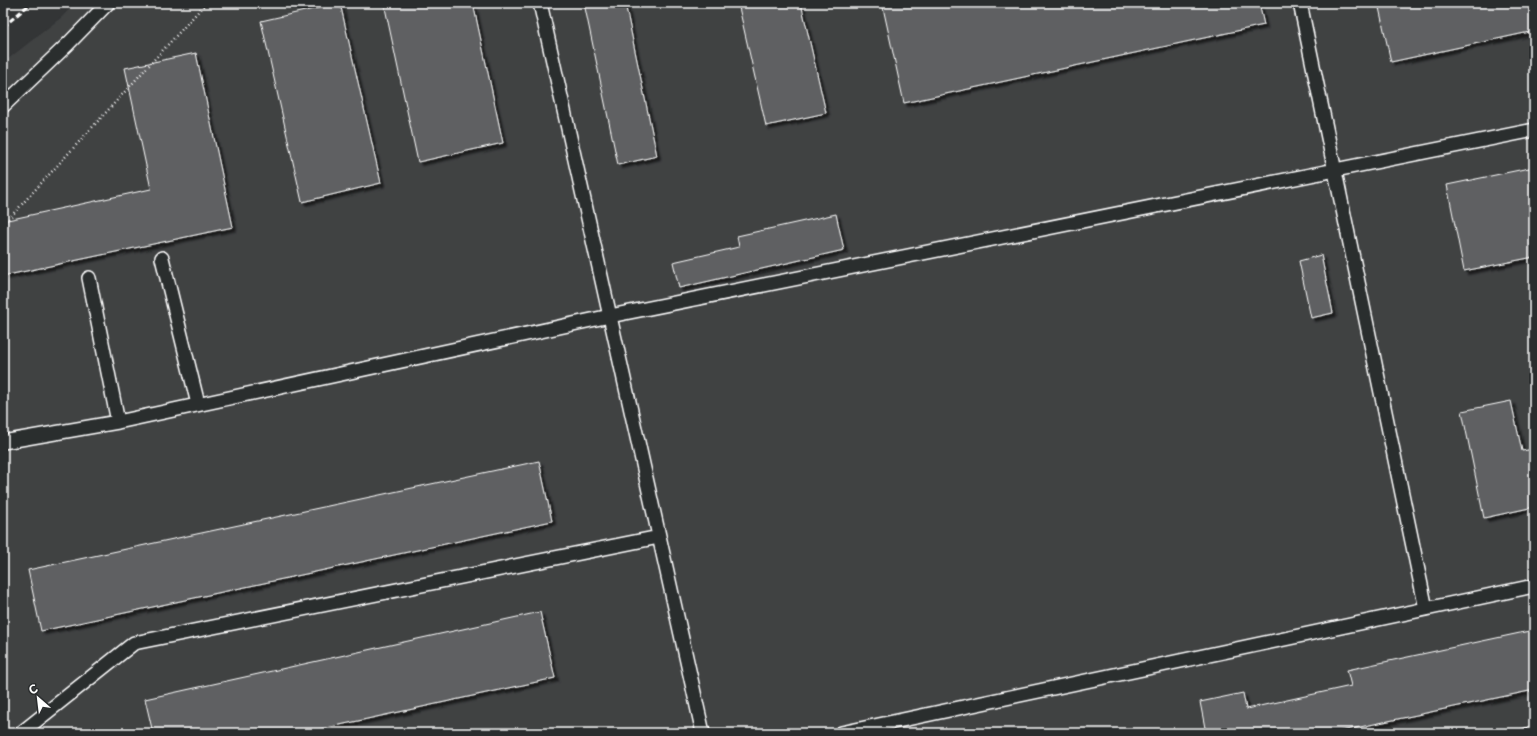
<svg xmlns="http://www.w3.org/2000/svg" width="1537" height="736" font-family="'Playpen Sans',sans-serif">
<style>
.built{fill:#404243}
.building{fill:#5f6162;stroke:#fff;filter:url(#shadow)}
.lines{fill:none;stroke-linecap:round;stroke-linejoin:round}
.service-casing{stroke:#fff;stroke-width:16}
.path{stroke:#fff;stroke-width:2.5;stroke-dasharray:1 3;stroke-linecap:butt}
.service{stroke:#2a2d2e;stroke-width:13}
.rail{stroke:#fff;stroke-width:3;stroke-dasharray:6 3;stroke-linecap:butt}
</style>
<defs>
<filter id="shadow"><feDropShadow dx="3.5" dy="3.5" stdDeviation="1" flood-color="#0009"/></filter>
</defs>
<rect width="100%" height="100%" fill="#333536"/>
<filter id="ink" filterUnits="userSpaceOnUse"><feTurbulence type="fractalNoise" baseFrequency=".025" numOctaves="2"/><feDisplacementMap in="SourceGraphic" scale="8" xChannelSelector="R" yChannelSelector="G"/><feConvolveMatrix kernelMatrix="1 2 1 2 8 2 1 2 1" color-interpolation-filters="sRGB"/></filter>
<g filter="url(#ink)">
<!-- built -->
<path class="built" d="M 75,3 L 1534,3 L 1534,733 L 3,733 L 3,63 L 62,17 Z"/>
<!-- building -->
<path class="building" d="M 340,3 L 381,183 L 302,202 L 261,21 Z
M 384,3 L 473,3 L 503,143 L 418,162 Z
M 584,3 L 625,3 L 657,156 L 618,165 Z
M 738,3 L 801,3 L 826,113 L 766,126 Z
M 882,3 L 1259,3 L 1264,25 L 904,103 Z
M 1378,3 L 1534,3 L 1534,31 L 1391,62 Z
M 196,53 L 233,227 L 3,276 L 3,221 L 151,189 L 125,68 Z
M 1534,167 L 1534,257 L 1464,271 L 1447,185 Z
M 836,214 L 844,250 L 679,288 L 673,262 L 739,247 L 737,236 Z
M 1321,255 L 1333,313 L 1311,318 L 1299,261 Z
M 1511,401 L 1522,451 L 1534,449 L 1534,507 L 1484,518 L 1462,411 Z
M 539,461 L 552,521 L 41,631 L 28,570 Z
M 540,612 L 555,678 L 303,733 L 153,733 L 145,699 Z
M 1534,630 L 1534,690 L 1332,733 L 1206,733 L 1200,702 L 1243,693 L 1246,709 L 1351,686 L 1347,670 Z"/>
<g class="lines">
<defs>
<path id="service" d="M 540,3 L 703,733
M 1300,3 L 1426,609
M 3,106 L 68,44 L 108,3
M 162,258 L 198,404
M 89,278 L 118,422
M 3,442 L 118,422 L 610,316 L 1534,130
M 21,733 L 134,643 L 659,537
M 841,733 L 1534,586"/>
</defs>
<!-- service casing -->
<use href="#service" class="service-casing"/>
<!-- path -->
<path class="path" d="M 3,225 L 206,3"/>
<!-- service -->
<use href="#service" class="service"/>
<!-- rail -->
<path class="rail" d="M 3,27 L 31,3
M 1513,733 L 1534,726"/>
</g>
</g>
<!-- margin -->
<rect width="1537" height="736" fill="none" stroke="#2a2d2e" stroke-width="16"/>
<rect x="8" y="8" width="1521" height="720" fill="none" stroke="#fff" stroke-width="1.5" filter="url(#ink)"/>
<!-- north arrow -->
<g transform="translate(38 698) rotate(332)" stroke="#2a2d2e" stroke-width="3" paint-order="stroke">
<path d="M0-3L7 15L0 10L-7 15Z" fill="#ffffff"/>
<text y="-6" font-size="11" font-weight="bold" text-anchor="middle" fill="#ffffff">С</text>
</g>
</svg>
